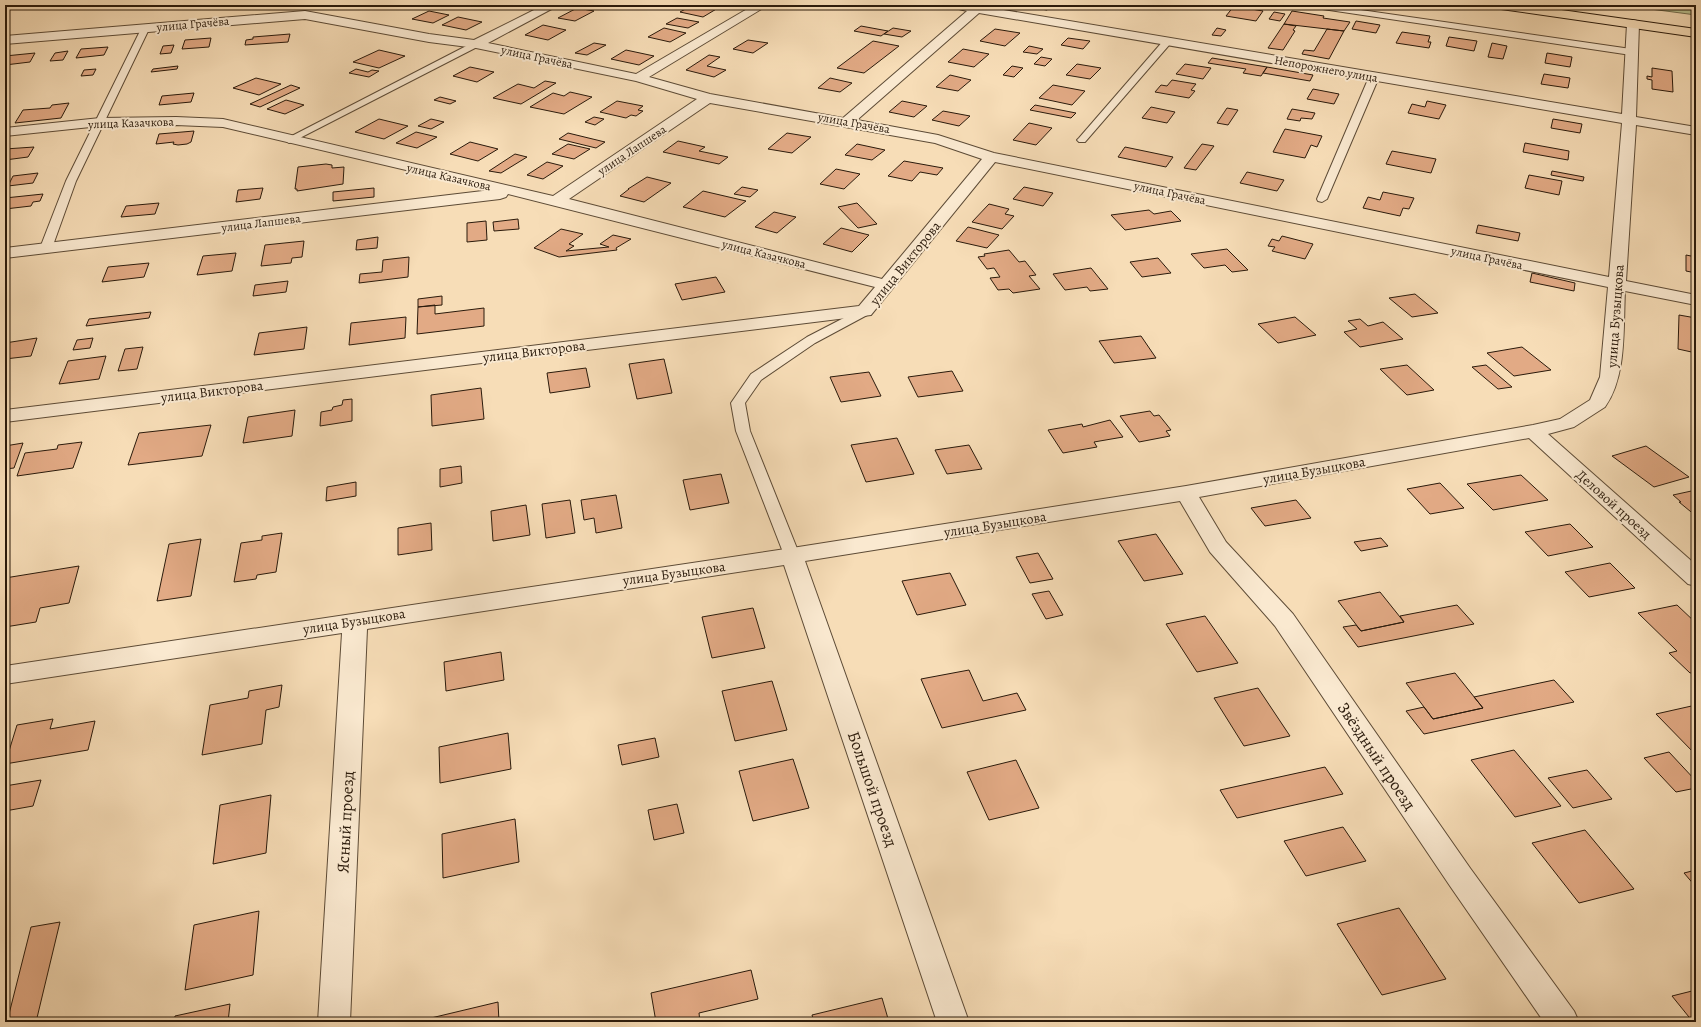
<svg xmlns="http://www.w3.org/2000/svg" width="1701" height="1027" font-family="Alegreya,serif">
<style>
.green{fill:#b9c291;stroke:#726e4e}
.building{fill:#e2aa85;stroke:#2a1a0b}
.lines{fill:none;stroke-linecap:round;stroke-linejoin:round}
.service-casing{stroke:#5d4b36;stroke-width:2}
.minor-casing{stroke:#5d4b36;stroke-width:2}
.primary-casing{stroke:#2a1a0b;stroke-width:2}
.service{fill:#fae9d0;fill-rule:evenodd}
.minor{fill:#fae9d0;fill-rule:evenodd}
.primary{fill:#f7ddb7;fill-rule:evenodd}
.labels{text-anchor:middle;stroke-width:4;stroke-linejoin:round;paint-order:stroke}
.far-street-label{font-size:12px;fill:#2a1a0b;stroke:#fae9d0}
.street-label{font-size:14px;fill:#2a1a0b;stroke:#fae9d0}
.near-street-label{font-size:17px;fill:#2a1a0b;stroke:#fae9d0}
</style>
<rect width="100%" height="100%" fill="#f7ddb7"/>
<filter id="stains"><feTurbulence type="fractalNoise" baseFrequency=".005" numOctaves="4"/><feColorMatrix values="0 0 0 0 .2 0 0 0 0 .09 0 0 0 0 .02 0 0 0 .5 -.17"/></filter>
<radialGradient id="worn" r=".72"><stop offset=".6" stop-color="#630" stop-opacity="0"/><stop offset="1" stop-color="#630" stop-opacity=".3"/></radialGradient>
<!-- green -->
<path class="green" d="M 1620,5 L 1696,5 L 1696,15 Z"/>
<!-- building -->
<path class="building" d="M 693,5 L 723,5 L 703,17 L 680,12 Z
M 1016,5 L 1053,5 L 1047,10 Z
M 1234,6 L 1263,11 L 1256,21 L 1226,16 Z
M 577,8 L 594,11 L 575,21 L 558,18 Z
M 429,11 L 449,15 L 433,23 L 412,19 Z
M 1292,11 L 1324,16 L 1323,18 L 1350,22 L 1344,31 L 1284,24 Z
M 1274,12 L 1285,14 L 1280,21 L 1269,19 Z
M 458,17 L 482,22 L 466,30 L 442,25 Z
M 677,18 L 699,22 L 688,28 L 666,24 Z
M 1356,21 L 1380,25 L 1376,33 L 1352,29 Z
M 1284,24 L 1296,26 L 1293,30 L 1295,31 L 1283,50 L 1268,48 Z
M 543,25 L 566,30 L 548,40 L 525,35 Z
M 861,26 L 888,31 L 881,36 L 854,31 Z
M 664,28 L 686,33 L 670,42 L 648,37 Z
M 893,28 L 911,31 L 902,37 L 884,34 Z
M 1217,28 L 1226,30 L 1221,36 L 1212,35 Z
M 995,29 L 1020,33 L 1005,46 L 980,41 Z
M 1327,29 L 1344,31 L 1329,59 L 1302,54 L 1304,50 L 1314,51 Z
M 1402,32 L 1430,36 L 1428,42 L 1431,42 L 1429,48 L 1396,43 Z
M 290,34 L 288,42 L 245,45 L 246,40 L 253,39 L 253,37 Z
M 1449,37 L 1477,41 L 1474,51 L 1446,46 Z
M 211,38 L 209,47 L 182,49 L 185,40 Z
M 1068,38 L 1090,41 L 1083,49 L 1061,45 Z
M 748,40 L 768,43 L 753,53 L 733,49 Z
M 873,41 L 899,46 L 864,73 L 837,68 Z
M 594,43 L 606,45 L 587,55 L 575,53 Z
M 1492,43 L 1507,46 L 1503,59 L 1488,57 Z
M 174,45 L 171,53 L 160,54 L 163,46 Z
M 1029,46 L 1043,49 L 1037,54 L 1023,52 Z
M 108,47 L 104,55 L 76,58 L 81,49 Z
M 963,49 L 989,54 L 974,67 L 948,62 Z
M 379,50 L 405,56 L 379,68 L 353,62 Z
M 626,50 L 654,56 L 639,65 L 611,59 Z
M 68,51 L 63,60 L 50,61 L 55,53 Z
M 35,53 L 30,62 L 5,65 L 5,56 Z
M 1547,53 L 1572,57 L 1570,67 L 1545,63 Z
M 709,55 L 720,57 L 707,66 L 726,70 L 714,77 L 686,70 Z
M 1041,57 L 1052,59 L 1045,66 L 1034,64 Z
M 1212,58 L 1267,67 L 1261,76 L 1243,73 L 1246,69 L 1208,63 Z
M 1077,64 L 1101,68 L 1090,79 L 1066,75 Z
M 1185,64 L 1211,68 L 1203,79 L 1176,74 Z
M 178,66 L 177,69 L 151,72 L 153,69 Z
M 1012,66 L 1023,68 L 1014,77 L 1003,75 Z
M 470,67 L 494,72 L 477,82 L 453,76 Z
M 1267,67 L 1313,75 L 1310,81 L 1263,73 Z
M 1652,68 L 1672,71 L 1673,92 L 1652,89 L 1652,80 L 1647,79 L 1647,76 L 1652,77 Z
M 96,69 L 93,75 L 81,76 L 84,70 Z
M 356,69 L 368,72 L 372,70 L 379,71 L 369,77 L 349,73 Z
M 1544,74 L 1570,78 L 1568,88 L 1541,84 Z
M 950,75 L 971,80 L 958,91 L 936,87 Z
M 256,78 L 281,84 L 259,95 L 233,88 Z
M 830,78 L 852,83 L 840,92 L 818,88 Z
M 1172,80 L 1196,84 L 1191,90 L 1195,91 L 1189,98 L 1155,92 L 1161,85 L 1167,86 Z
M 545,81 L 556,83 L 521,104 L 493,98 L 518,84 L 534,88 Z
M 291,85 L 300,88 L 260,107 L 250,104 Z
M 1053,85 L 1085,91 L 1072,105 L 1039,98 Z
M 1313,89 L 1339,94 L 1334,104 L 1307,99 Z
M 570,92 L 592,97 L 564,114 L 530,107 L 553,93 L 564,96 Z
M 194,93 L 191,102 L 159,105 L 162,96 Z
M 440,97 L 456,101 L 450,104 L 434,100 Z
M 286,100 L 304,105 L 285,114 L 267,109 Z
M 617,101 L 643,106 L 638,110 L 643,111 L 636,116 L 631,115 L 626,118 L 600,112 Z
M 902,101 L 927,106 L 914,117 L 889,112 Z
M 1427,101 L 1446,105 L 1439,119 L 1408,113 L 1412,104 L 1425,107 Z
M 69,103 L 61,118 L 15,123 L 23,110 L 50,108 L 52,105 Z
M 1035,105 L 1076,113 L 1071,118 L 1030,110 Z
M 1151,107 L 1175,112 L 1167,123 L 1142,118 Z
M 1227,108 L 1238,110 L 1228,125 L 1217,123 Z
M 1292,109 L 1315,113 L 1312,119 L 1301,118 L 1300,121 L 1287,119 Z
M 943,111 L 970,116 L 959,126 L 932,120 Z
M 594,117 L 604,119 L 595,125 L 585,122 Z
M 379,119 L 408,126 L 384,139 L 355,132 Z
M 431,119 L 444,122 L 431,129 L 418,126 Z
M 1553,119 L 1582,124 L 1580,133 L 1551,128 Z
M 1029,123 L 1052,128 L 1036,145 L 1013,140 Z
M 1285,129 L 1322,136 L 1317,147 L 1311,145 L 1305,158 L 1273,152 Z
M 194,131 L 191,142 L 187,144 L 178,145 L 173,144 L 174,142 L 156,144 L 159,134 Z
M 416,132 L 437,137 L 417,148 L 396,143 Z
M 568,133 L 605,142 L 596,148 L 559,139 Z
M 787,133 L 811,137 L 792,153 L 768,149 Z
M 678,141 L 705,147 L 699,151 L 728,157 L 719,164 L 663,152 Z
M 470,142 L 498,149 L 478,161 L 450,154 Z
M 1525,143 L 1569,151 L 1568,160 L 1523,152 Z
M 568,144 L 590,149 L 574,159 L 552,154 Z
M 857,144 L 885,150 L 872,160 L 845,155 Z
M 1202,144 L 1214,146 L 1196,170 L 1184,168 Z
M 34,147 L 28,157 L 5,160 L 5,149 Z
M 1125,147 L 1173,157 L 1166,167 L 1118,157 Z
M 1392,151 L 1436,159 L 1431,173 L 1386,164 Z
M 515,154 L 527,157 L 501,173 L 489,171 Z
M 904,161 L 943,168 L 937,175 L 920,172 L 912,181 L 888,176 Z
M 547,162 L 563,166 L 543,179 L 527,175 Z
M 326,164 L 332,165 L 332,168 L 344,167 L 343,184 L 297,191 L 297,189 L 295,189 L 298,167 Z
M 836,169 L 860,174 L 844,189 L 820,184 Z
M 1552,171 L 1584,177 L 1583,181 L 1551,175 Z
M 1247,172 L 1284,180 L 1277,191 L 1240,183 Z
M 38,173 L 33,183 L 8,186 L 13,176 Z
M 1529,175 L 1562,181 L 1559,195 L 1525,188 Z
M 647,177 L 671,183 L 644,202 L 620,196 L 629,189 L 628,189 Z
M 742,187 L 758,190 L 750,197 L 734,194 Z
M 1024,187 L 1053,193 L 1043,206 L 1013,199 Z
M 263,188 L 260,199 L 236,202 L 238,190 Z
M 374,188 L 374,197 L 333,201 L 333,192 Z
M 703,191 L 746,201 L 725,217 L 683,207 Z
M 1383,192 L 1414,198 L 1409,209 L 1403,208 L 1400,216 L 1363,208 L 1368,197 L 1380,200 Z
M 43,194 L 40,201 L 33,202 L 31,206 L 5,209 L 5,198 Z
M 159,203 L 155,214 L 121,217 L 126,206 Z
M 857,203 L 877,224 L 858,228 L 838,207 Z
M 989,204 L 1009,209 L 1005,214 L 1014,216 L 1002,229 L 972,222 Z
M 1149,210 L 1154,214 L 1171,211 L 1181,221 L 1125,230 L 1111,215 Z
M 774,212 L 796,217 L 777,233 L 755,227 Z
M 518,219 L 519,229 L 494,231 L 493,222 Z
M 486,221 L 487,240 L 467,242 L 467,223 Z
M 1478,225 L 1520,233 L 1518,241 L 1476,233 Z
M 968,227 L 999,235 L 987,248 L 956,241 Z
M 841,228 L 869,235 L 852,252 L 823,244 Z
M 561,229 L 583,234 L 569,244 L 574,246 L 566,251 L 609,247 L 600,244 L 613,235 L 631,239 L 616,248 L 617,250 L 559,257 L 534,248 Z
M 1282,236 L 1313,244 L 1305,259 L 1272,251 L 1275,247 L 1268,246 L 1272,239 L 1279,241 Z
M 378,237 L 377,248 L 356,250 L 357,240 Z
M 304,241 L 302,257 L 292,258 L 291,263 L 261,266 L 265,245 Z
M 1227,249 L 1248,270 L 1232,272 L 1225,265 L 1204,268 L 1191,254 Z
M 1009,250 L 1019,262 L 1025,261 L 1036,275 L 1029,276 L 1040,289 L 1013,293 L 1009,289 L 998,290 L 990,278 L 1000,277 L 994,268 L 987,269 L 978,257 L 985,256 L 984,254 Z
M 236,253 L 232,271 L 197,275 L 203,256 Z
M 1686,255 L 1696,257 L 1696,273 L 1686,271 Z
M 409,257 L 408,277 L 359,283 L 360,274 L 382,272 L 383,260 Z
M 1158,258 L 1171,273 L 1142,277 L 1130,262 Z
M 149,263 L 144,277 L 102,282 L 108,267 Z
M 1091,268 L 1108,289 L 1090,291 L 1087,287 L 1065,290 L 1053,274 Z
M 1532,273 L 1575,283 L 1574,291 L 1530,282 Z
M 716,277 L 725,292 L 682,300 L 675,284 Z
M 288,281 L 286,292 L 253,296 L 255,285 Z
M 1415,294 L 1438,313 L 1412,317 L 1389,298 Z
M 442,296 L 442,305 L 418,307 L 418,299 Z
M 435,305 L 435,314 L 484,308 L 484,326 L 417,334 L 418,307 Z
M 151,312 L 149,318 L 86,326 L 89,319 Z
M 1679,315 L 1696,318 L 1696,353 L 1678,349 Z
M 406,317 L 405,338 L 349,345 L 351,323 Z
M 1295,317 L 1316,335 L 1278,343 L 1258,324 Z
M 1360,319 L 1368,326 L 1383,322 L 1403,339 L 1360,347 L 1344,332 L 1357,329 L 1348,321 Z
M 307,327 L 304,349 L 254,355 L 259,333 Z
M 1141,336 L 1156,358 L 1114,363 L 1099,341 Z
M 37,338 L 31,356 L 5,359 L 5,343 Z
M 93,338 L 90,348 L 73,350 L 77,340 Z
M 143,347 L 137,369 L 118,371 L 125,349 Z
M 1522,347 L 1551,370 L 1514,376 L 1487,353 Z
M 106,356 L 99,379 L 59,384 L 68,361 Z
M 664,359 L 672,393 L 637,399 L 629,364 Z
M 1407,365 L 1434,390 L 1407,395 L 1380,369 Z
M 1486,365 L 1512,387 L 1498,389 L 1472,367 Z
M 586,368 L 590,387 L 550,393 L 547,373 Z
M 952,371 L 963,391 L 918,397 L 908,377 Z
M 869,372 L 881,396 L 841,402 L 830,377 Z
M 481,388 L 484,419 L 432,426 L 431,395 Z
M 352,399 L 352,421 L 320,426 L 321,412 L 332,410 L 333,407 L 342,405 L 343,400 Z
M 295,410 L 292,436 L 243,443 L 248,417 Z
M 1150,411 L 1154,416 L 1159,415 L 1171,430 L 1166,431 L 1170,436 L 1139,442 L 1120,416 Z
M 1110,420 L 1123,437 L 1094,442 L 1097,447 L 1063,453 L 1048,430 L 1082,424 L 1083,427 Z
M 211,425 L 202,456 L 128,465 L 139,433 Z
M 897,438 L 914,474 L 866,482 L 851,445 Z
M 82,442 L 73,468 L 17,476 L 25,453 L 57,449 L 58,445 Z
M 23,443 L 14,468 L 5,469 L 5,446 Z
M 969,445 L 982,469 L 947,474 L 935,450 Z
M 1646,446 L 1689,477 L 1654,487 L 1612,456 Z
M 461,466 L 462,483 L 440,487 L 440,469 Z
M 721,474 L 729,503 L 690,510 L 683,480 Z
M 1521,475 L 1548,500 L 1493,510 L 1467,484 Z
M 356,482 L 356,496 L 326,501 L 327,487 Z
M 1440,483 L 1464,508 L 1430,514 L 1407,489 Z
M 1696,490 L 1696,516 L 1679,502 L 1681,502 L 1673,495 Z
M 616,495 L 622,528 L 596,533 L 594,518 L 584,520 L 581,500 Z
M 570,500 L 575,533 L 546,538 L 542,504 Z
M 1296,500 L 1311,518 L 1265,526 L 1251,508 Z
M 526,505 L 530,535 L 493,541 L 491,511 Z
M 431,523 L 432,550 L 398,555 L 398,528 Z
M 1570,524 L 1593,547 L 1548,556 L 1525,532 Z
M 282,533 L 276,572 L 257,575 L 256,579 L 234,582 L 241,543 L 262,540 L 262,536 Z
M 1156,534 L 1183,574 L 1144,581 L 1118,541 Z
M 1381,538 L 1388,546 L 1361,551 L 1354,542 Z
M 201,539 L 191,596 L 157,601 L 169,544 Z
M 1038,553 L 1053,579 L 1030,583 L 1016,557 Z
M 1610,563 L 1635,588 L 1589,597 L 1565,572 Z
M 79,566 L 69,603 L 40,608 L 36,622 L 5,627 L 6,613 L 5,614 L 5,578 Z
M 950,573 L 966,605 L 917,615 L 902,581 Z
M 1049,591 L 1063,615 L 1046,619 L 1032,594 Z
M 1380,592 L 1404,622 L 1361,631 L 1338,601 Z
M 1457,605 L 1474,624 L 1358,647 L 1343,627 L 1356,625 L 1361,631 L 1404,622 L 1400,616 Z
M 1677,605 L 1696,623 L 1696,672 L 1690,673 L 1669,653 L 1677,651 L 1638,613 Z
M 753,608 L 765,648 L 712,658 L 702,617 Z
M 1205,616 L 1238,663 L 1197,672 L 1166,624 Z
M 501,652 L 504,680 L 446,691 L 444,662 Z
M 969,670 L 983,701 L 1017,693 L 1026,710 L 942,728 L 921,679 Z
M 1455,673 L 1483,708 L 1433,719 L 1406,683 Z
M 1554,680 L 1574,702 L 1424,734 L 1406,711 L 1424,707 L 1433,719 L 1483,708 L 1474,697 Z
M 772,681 L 787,730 L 735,741 L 722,691 Z
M 282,685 L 279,707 L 266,710 L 262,744 L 202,755 L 210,705 L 248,698 L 249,691 Z
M 1258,688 L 1290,736 L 1244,746 L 1214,698 Z
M 1696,705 L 1696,754 L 1695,754 L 1656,714 Z
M 53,719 L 50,729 L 95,721 L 88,750 L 5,764 L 17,725 Z
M 508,733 L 511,769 L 440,783 L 439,747 Z
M 655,738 L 659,757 L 622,765 L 618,745 Z
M 1514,750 L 1561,806 L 1515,817 L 1471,760 Z
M 1669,752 L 1696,781 L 1696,788 L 1676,792 L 1644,758 Z
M 793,759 L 809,808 L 753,821 L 739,771 Z
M 1016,760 L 1039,808 L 989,820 L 967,772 Z
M 1325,767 L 1343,794 L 1237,818 L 1220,790 Z
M 1587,770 L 1612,799 L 1573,808 L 1548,778 Z
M 41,780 L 33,806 L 5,811 L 5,786 Z
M 271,795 L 266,853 L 213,864 L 220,805 Z
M 677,804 L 684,833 L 654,840 L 648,810 Z
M 515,819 L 519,862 L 443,878 L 442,834 Z
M 1343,827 L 1366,861 L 1306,876 L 1284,841 Z
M 1585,830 L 1634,889 L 1579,903 L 1532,843 Z
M 1696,870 L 1696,887 L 1684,873 Z
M 1399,908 L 1446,979 L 1382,995 L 1337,924 Z
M 259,911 L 253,975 L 185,990 L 194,925 Z
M 60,922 L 36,1022 L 7,1022 L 31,927 Z
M 751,970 L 758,999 L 699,1013 L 700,1022 L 656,1022 L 651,993 Z
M 1696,990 L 1696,1022 L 1693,1022 L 1672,996 Z
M 882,998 L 889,1022 L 814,1022 L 812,1015 Z
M 498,1002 L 499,1022 L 431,1022 L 431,1018 Z
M 230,1004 L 228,1022 L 174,1022 L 175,1016 Z"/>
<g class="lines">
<defs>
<path id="service" d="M 1305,5 L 1326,5 L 1631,49 L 1635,52 L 1631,55 L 1309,7 Z
M 145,26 L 149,29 L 76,181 L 52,248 L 46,251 L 42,250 L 40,248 L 66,181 L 141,29 Z
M 1167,39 L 1170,40 L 1170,44 L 1085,142 L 1079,142 L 1077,140 L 1079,138 L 1164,40 Z
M 476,41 L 479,42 L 479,46 L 292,142 L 289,143 L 284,140 Z
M 1374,74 L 1379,77 L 1327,199 L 1322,202 L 1318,201 L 1317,199 L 1369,77 Z
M 865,307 L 871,311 L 869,314 L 815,343 L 761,380 L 745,403 L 750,431 L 800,556 L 798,560 L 792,561 L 786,560 L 736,431 L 731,403 L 751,374 L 807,337 Z"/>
<path id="minor" d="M 544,5 L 559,5 L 488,43 L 636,74 L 754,5 L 768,5 L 649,77 L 710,94 L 843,118 L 967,11 L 951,7 L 949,5 L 987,5 L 986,7 L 1622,114 L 1627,24 L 1633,20 L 1637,21 L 1639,24 L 1636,117 L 1696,127 L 1696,135 L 1636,125 L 1626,281 L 1696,295 L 1696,305 L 1625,291 C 1623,328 1627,376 1605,407 L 1574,427 L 1548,434 L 1696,565 L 1696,586 L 1688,584 L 1529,438 L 1199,497 L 1226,542 L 1293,614 L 1470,868 L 1574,1011 L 1579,1022 L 1544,1022 L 1450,886 L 1275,626 L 1210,552 L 1180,501 L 805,561 L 969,1022 L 937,1022 L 784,565 L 367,629 L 350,1022 L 318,1022 L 342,633 L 5,684 L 5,666 L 792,548 L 1186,486 L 1533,425 L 1560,419 L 1590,400 L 1600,377 L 1608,287 L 995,162 L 871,315 L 5,422 L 5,410 L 859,306 L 875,287 L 508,194 L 506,197 L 500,199 L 5,258 L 5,248 L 491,190 L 223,127 L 176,125 L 100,126 L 5,136 L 5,128 L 100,118 L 176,117 L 223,119 L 553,196 L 697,99 L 636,81 L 476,48 L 429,42 L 305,19 L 5,44 L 5,36 L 305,11 L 429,34 L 474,40 ZM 979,13 L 1622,123 L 1609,277 L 994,153 L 938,135 L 857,120 ZM 710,103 L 935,143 L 982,159 L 882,279 L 569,199 Z"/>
<path id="primary" d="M 1495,5 L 1526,5 L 1696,29 L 1696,37 L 1501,9 Z"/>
</defs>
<!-- service casing -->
<use href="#service" class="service-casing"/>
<!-- minor casing -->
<use href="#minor" class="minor-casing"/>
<!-- primary casing -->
<use href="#primary" class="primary-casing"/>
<!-- service -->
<use href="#service" class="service"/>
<!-- minor -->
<use href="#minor" class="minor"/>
<!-- primary -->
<use href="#primary" class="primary"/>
</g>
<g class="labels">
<!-- far-street labels -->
<g class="far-street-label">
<text transform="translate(193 24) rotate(-5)" y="4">улица Грачёва</text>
<text transform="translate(537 57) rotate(12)" y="4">улица Грачёва</text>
<text transform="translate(1326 69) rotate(10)" y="4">Непорожнего улица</text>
<text transform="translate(131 123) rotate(-2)" y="4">улица Казачкова</text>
<text transform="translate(854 123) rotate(10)" y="4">улица Грачёва</text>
<text transform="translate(632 150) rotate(-34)" y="4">улица Лапшева</text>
<text transform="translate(449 177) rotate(13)" y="4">улица Казачкова</text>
<text transform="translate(1170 193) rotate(12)" y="4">улица Грачёва</text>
<text transform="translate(261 223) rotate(-7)" y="4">улица Лапшева</text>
<text transform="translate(764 254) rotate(14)" y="4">улица Казачкова</text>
<text transform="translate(1487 258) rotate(12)" y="4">улица Грачёва</text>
</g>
<!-- street labels -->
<g class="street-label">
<text transform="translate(905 263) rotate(-51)" y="5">улица Викторова</text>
<text transform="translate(1615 316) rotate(-86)" y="5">улица Бузыцкова</text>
<text transform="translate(534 351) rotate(-7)" y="5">улица Викторова</text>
<text transform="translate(212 391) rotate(-7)" y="5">улица Викторова</text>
<text transform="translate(1314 470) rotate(-10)" y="5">улица Бузыцкова</text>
<text transform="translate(1614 504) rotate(42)" y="5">Деловой проезд</text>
<text transform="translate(995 524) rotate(-9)" y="5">улица Бузыцкова</text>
<text transform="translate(674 573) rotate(-8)" y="5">улица Бузыцкова</text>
<text transform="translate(354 621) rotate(-9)" y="5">улица Бузыцкова</text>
</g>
<!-- near-street labels -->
<g class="near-street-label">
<text transform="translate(1377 756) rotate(56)" y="6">Звёздный проезд</text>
<text transform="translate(873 789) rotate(71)" y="6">Большой проезд</text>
<text transform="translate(345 822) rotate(-87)" y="6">Ясный проезд</text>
</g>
</g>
<!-- margin -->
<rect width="1701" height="1027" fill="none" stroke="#f7ddb7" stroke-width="20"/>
<rect x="6" y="6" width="1689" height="1015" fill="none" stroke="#2a1a0b" stroke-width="2"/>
<rect x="10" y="10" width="1681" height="1007" fill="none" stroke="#2a1a0b"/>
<rect width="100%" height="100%" filter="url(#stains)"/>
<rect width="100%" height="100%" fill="url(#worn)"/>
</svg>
